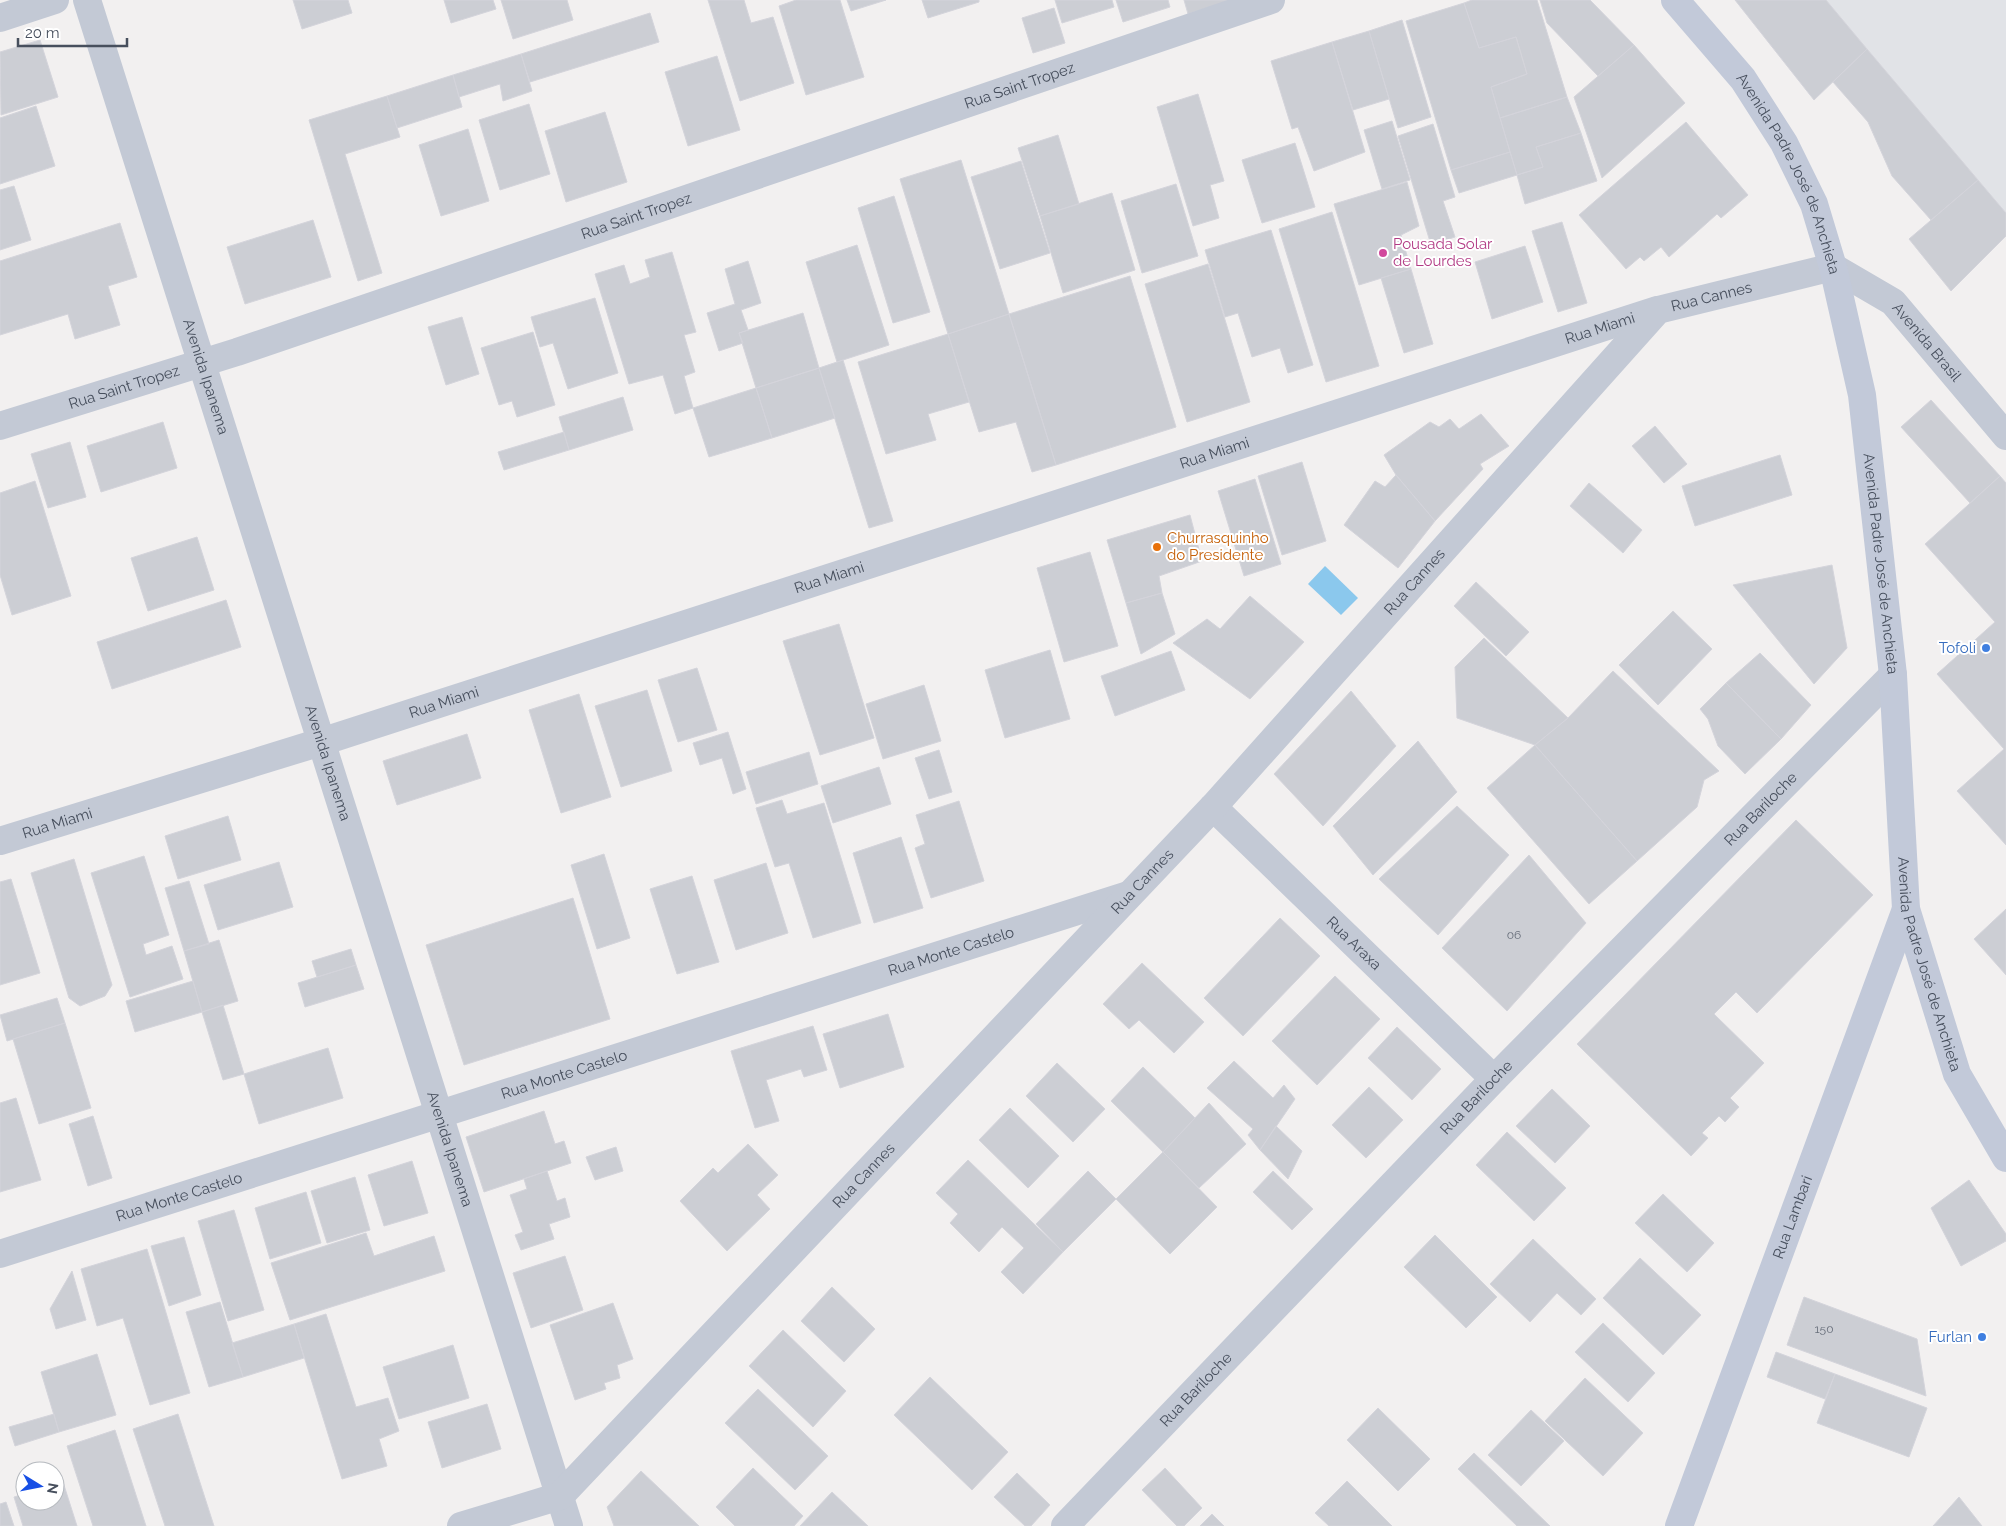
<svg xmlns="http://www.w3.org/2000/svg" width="2006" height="1526" font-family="Raleway,sans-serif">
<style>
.airport{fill:#e1e3e7}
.water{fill:#8bc8ed}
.building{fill:#ccced4;stroke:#d4d4db}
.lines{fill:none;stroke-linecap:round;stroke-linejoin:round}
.street{stroke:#c3c9d5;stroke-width:28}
.secondary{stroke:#c2c9d9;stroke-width:28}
.hotel-dot{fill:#d1479c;stroke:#fff;stroke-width:2}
.food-dot{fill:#e8710a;stroke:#fff;stroke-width:2}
.shop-dot{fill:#3f7fe0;stroke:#fff;stroke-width:2}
.labels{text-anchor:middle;stroke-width:4;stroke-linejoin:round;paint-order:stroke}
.number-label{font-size:12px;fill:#686f7b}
.street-label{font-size:15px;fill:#474f5d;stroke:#fff}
.hotel-label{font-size:15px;fill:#b23c85;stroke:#fff;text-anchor:start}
.food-label{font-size:15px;fill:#c56008;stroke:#fff;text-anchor:start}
.shop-label{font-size:15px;fill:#366cbe;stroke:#fff;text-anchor:end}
</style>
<rect width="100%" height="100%" fill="#f2f0f0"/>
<!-- airport -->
<path class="airport" d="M 1826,0 L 2006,0 L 2006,213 L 1867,49 Z"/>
<!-- water -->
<path class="water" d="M 1325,566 L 1358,598 L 1341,615 L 1308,584 Z"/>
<!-- building -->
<path class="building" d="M 293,0 L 348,0 L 352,13 L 302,29 Z
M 444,0 L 493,0 L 496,9 L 451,23 Z
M 501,0 L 567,0 L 573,20 L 513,39 Z
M 708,0 L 744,0 L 751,23 L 773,17 L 794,83 L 740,101 Z
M 796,0 L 840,0 L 864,77 L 806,95 L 779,6 Z
M 847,0 L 886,0 L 851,11 Z
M 922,0 L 979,0 L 979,2 L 928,18 Z
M 1055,0 L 1112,0 L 1114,7 L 1062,23 Z
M 1116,0 L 1168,0 L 1170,7 L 1123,22 Z
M 1184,0 L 1232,0 L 1188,14 Z
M 1472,0 L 1537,0 L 1567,97 L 1500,118 L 1491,87 L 1527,74 L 1516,37 L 1479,48 L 1464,3 Z
M 1540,0 L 1590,0 L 1634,45 L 1598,76 L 1547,23 Z
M 1735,0 L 1826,0 L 1867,49 L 1814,100 Z
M 1464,3 L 1479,48 L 1516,37 L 1527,74 L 1491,87 L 1510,152 L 1451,170 L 1406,21 Z
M 1054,8 L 1065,43 L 1033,53 L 1022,18 Z
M 650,13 L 659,42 L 530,82 L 521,54 Z
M 1402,20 L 1431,117 L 1398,128 L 1369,31 Z
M 1369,31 L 1389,99 L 1353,110 L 1332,42 Z
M 40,40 L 58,97 L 1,115 L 0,52 Z
M 1332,42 L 1365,152 L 1314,171 L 1298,127 L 1292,129 L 1271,61 Z
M 1634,45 L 1685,103 L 1602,178 L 1574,97 Z
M 1867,49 L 1978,180 L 1931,220 L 1892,176 L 1868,122 L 1833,82 Z
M 521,54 L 532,91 L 503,101 L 500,84 L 459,97 L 453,75 Z
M 717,56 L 740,130 L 688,146 L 665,72 Z
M 453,75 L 462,107 L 397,128 L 387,96 Z
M 1198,94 L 1224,181 L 1210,185 L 1219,218 L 1193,226 L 1157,107 Z
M 387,96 L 400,137 L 345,154 L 382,273 L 358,281 L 309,120 Z
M 1567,97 L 1581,133 L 1536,147 L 1543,167 L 1517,175 L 1500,118 Z
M 529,104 L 550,174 L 500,190 L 479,120 Z
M 36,106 L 55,166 L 0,184 L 0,118 Z
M 605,112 L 627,182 L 566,202 L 545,131 Z
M 1392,121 L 1410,180 L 1382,189 L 1364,130 Z
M 1686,122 L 1748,195 L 1721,218 L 1717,214 L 1669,257 L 1661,247 L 1644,261 L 1640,257 L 1626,269 L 1579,215 Z
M 1433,124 L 1455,197 L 1443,201 L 1455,237 L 1431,245 L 1398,136 Z
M 468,129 L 489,201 L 441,216 L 419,145 Z
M 1581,133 L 1597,181 L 1525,204 L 1517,175 L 1543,167 L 1536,147 Z
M 1058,135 L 1079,204 L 1040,216 L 1018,148 Z
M 1295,143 L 1315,207 L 1262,223 L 1242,160 Z
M 1510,152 L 1517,175 L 1459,193 L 1451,170 Z
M 961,160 L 1009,314 L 948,334 L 900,179 Z
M 1021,161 L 1050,253 L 1000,269 L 971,177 Z
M 1978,180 L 2006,213 L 2006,236 L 1951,291 L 1909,239 Z
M 1407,182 L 1419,226 L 1401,235 L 1411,269 L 1359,285 L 1334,204 Z
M 1176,184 L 1198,256 L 1142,273 L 1121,201 Z
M 14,186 L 31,240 L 0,250 L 0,190 Z
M 1112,193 L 1135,270 L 1063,293 L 1040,216 Z
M 894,196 L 930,312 L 893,323 L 858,208 Z
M 1332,212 L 1379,366 L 1326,382 L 1279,229 Z
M 313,220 L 331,277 L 245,304 L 227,247 Z
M 1562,222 L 1587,303 L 1558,312 L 1532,231 Z
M 120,223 L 137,277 L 108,286 L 120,325 L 75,339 L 68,314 L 0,335 L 0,261 Z
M 1271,230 L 1313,365 L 1288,373 L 1280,348 L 1252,357 L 1238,313 L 1225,317 L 1205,250 Z
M 857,245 L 889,345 L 837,362 L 806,262 Z
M 1525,246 L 1543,302 L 1492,319 L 1475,262 Z
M 672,252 L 696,332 L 684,335 L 695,372 L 684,376 L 693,408 L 675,414 L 663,375 L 629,384 L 595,274 L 624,265 L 630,284 L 650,277 L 645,260 Z
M 748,261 L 761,303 L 741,310 L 748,330 L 739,333 L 743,343 L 719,351 L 707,313 L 735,304 L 725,269 Z
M 1208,264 L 1250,402 L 1187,422 L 1145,284 Z
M 1411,269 L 1433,344 L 1404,353 L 1381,278 Z
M 1130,276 L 1176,427 L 1056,465 L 1009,314 Z
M 595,298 L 618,373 L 568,389 L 553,343 L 540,347 L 531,317 Z
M 803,313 L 819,368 L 756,388 L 739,333 Z
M 1009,314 L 1056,465 L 1032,472 L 1016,422 L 979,432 L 948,334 Z
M 462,317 L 479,374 L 446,385 L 428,327 Z
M 533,332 L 555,405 L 517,417 L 512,401 L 499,405 L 481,348 Z
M 948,334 L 969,402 L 928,414 L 936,440 L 886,454 L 858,362 Z
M 843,360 L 893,521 L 869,528 L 819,368 Z
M 819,368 L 835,418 L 772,438 L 756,388 Z
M 756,388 L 772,438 L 709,457 L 693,408 Z
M 623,397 L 633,430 L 569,450 L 559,417 Z
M 1931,400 L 2000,476 L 1970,503 L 1901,427 Z
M 1481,414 L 1509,446 L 1480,464 L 1483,469 L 1435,521 L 1396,475 L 1384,455 L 1430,422 L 1439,427 L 1450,419 L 1459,429 Z
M 163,422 L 177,468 L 101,492 L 87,446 Z
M 1655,426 L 1687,464 L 1664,483 L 1632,446 Z
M 564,432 L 569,450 L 504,470 L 498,452 Z
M 70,442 L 86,497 L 48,508 L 31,454 Z
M 1780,455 L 1792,495 L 1695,526 L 1682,486 Z
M 1302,462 L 1326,541 L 1282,555 L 1258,476 Z
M 1396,475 L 1435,521 L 1398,568 L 1344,525 L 1375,481 L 1385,487 Z
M 2000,476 L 2006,483 L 2006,845 L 1957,791 L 2004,749 L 1937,674 L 1995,622 L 1925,544 Z
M 1255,479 L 1281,564 L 1244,576 L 1218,491 Z
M 35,481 L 71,596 L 12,615 L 0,575 L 0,493 Z
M 1589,483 L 1642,530 L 1623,553 L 1570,506 Z
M 1190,515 L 1202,561 L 1159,576 L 1162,593 L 1126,603 L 1107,540 Z
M 197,537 L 214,590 L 148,611 L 131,558 Z
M 1090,552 L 1118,646 L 1064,662 L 1037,568 Z
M 1832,565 L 1847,648 L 1814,684 L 1733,585 Z
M 1476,582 L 1529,632 L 1506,656 L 1454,606 Z
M 1162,593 L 1175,634 L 1141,654 L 1126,603 Z
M 1250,596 L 1304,642 L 1250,699 L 1173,643 L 1207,619 L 1220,629 Z
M 226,600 L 241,647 L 112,689 L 97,642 Z
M 1673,611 L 1712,649 L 1658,705 L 1619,665 Z
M 839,624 L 874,738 L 820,755 L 783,641 Z
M 1484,638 L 1568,718 L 1535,745 L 1457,718 L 1455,667 Z
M 1050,650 L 1070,719 L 1005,738 L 985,670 Z
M 1171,651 L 1185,690 L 1115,716 L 1101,676 Z
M 1760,653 L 1811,705 L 1781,739 L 1726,683 Z
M 697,668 L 717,730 L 678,742 L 658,680 Z
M 1613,671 L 1719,771 L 1704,780 L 1697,807 L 1637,861 L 1535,745 L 1568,718 Z
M 1726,683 L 1781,739 L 1745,774 L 1718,746 L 1708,719 L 1700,709 Z
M 924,685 L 941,741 L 883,759 L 866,704 Z
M 647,690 L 672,771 L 621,787 L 595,706 Z
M 1351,691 L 1396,746 L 1323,826 L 1274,774 Z
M 579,694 L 611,797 L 561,813 L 529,710 Z
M 728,732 L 746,789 L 733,794 L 722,758 L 700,765 L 693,743 Z
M 467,734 L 481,778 L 397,805 L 383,761 Z
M 1418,741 L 1457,792 L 1373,875 L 1333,826 Z
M 1535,745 L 1637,861 L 1589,904 L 1487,788 Z
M 939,750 L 952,792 L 929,799 L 915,758 Z
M 809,752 L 818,784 L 756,804 L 746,772 Z
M 879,767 L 891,804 L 833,823 L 821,786 Z
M 782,800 L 787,814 L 824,803 L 861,923 L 813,938 L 789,863 L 775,867 L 756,808 Z
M 959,801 L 984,881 L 931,898 L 915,848 L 925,844 L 916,815 Z
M 1457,806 L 1509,855 L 1438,935 L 1379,879 Z
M 228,816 L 241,860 L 178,879 L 165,836 Z
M 1796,820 L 1873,895 L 1757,1013 L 1736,992 L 1714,1014 L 1764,1063 L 1730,1098 L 1739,1107 L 1725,1122 L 1719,1116 L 1702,1133 L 1708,1138 L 1691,1156 L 1577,1044 Z
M 901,837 L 923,908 L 874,923 L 853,853 Z
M 604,854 L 630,938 L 597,949 L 571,865 Z
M 1529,855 L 1586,923 L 1507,1011 L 1442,948 Z
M 144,856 L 169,935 L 143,944 L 146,955 L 172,946 L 183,979 L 130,997 L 91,873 Z
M 74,859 L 112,985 L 105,996 L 80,1006 L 69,998 L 31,873 Z
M 279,862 L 293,907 L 218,930 L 204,885 Z
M 766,863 L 788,933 L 736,950 L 714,880 Z
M 692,876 L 719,962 L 677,974 L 650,889 Z
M 11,879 L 40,973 L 0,985 L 0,882 Z
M 189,881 L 209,944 L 184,951 L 165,888 Z
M 573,898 L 610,1019 L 464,1065 L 426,945 Z
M 2006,909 L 2006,975 L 1974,939 Z
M 1280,918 L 1320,956 L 1243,1036 L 1204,998 Z
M 219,940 L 238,1001 L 202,1012 L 184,951 Z
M 351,949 L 356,965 L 317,977 L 312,961 Z
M 1142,963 L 1204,1022 L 1174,1053 L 1139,1020 L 1129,1029 L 1103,1004 Z
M 356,965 L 364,989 L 305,1007 L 298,983 Z
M 1335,976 L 1380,1019 L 1317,1085 L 1272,1041 Z
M 193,981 L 202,1012 L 135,1032 L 126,1001 Z
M 57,998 L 65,1023 L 7,1041 L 0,1015 Z
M 223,1005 L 244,1074 L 223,1080 L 202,1012 Z
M 888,1014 L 904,1067 L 840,1088 L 823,1034 Z
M 65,1023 L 91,1108 L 39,1124 L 13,1039 Z
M 813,1026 L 827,1070 L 804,1077 L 801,1069 L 766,1080 L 779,1121 L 755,1128 L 731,1051 Z
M 1397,1027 L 1441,1069 L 1412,1100 L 1368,1058 Z
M 328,1048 L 343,1098 L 259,1124 L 244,1074 Z
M 1234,1061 L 1273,1098 L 1284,1085 L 1295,1099 L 1260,1150 L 1248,1135 L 1253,1129 L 1207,1088 Z
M 1057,1063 L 1105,1109 L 1073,1142 L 1026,1096 Z
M 1143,1067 L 1195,1118 L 1163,1152 L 1111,1101 Z
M 1369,1087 L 1403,1120 L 1366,1158 L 1332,1125 Z
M 1552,1089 L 1590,1126 L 1555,1163 L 1516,1126 Z
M 16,1098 L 41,1180 L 0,1192 L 0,1103 Z
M 1209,1103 L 1246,1144 L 1199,1188 L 1163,1152 Z
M 1010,1108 L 1059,1156 L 1028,1188 L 979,1140 Z
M 544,1111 L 555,1144 L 564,1141 L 571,1163 L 484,1192 L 466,1137 Z
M 93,1116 L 112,1178 L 88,1186 L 69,1124 Z
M 1276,1126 L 1302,1151 L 1288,1179 L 1260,1150 Z
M 1507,1132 L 1566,1188 L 1534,1221 L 1476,1165 Z
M 748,1144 L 778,1175 L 757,1195 L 770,1209 L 727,1251 L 680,1201 L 713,1168 L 718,1173 Z
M 616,1147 L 623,1171 L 595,1180 L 586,1157 Z
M 1163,1152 L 1217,1207 L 1170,1254 L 1116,1199 Z
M 968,1160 L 1063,1252 L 1023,1294 L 1001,1272 L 1024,1248 L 1002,1227 L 979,1252 L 950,1223 L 958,1214 L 936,1193 Z
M 412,1161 L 428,1213 L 384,1226 L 368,1175 Z
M 547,1171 L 557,1201 L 565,1198 L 570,1217 L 549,1224 L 554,1239 L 521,1250 L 515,1235 L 523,1232 L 510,1195 L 527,1189 L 524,1179 Z
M 1088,1171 L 1116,1199 L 1063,1252 L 1036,1224 Z
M 1273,1171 L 1313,1209 L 1292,1230 L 1253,1192 Z
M 355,1177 L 370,1230 L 327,1243 L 311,1191 Z
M 1969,1180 L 2006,1234 L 2006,1241 L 1961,1266 L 1931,1208 Z
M 306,1192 L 321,1243 L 270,1259 L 255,1208 Z
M 1663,1194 L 1714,1243 L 1687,1272 L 1635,1223 Z
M 234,1210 L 264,1310 L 228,1321 L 198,1221 Z
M 366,1233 L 374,1256 L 434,1236 L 445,1271 L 290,1320 L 271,1263 Z
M 1435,1235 L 1497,1297 L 1466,1328 L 1404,1267 Z
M 184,1237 L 201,1295 L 169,1306 L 151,1246 Z
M 1533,1239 L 1596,1299 L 1581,1315 L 1557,1293 L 1530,1322 L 1490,1284 Z
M 147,1249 L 190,1393 L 150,1405 L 123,1318 L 97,1326 L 81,1269 Z
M 565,1256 L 583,1310 L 531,1328 L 513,1273 Z
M 1640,1258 L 1701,1315 L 1663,1355 L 1603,1298 Z
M 72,1271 L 86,1320 L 56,1329 L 50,1309 Z
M 832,1287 L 875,1329 L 844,1362 L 801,1321 Z
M 1804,1297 L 1917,1339 L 1926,1396 L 1787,1345 Z
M 220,1302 L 243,1377 L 209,1387 L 186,1312 Z
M 613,1303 L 633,1359 L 617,1365 L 620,1378 L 604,1383 L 606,1389 L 575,1400 L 550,1325 Z
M 326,1314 L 356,1407 L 388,1398 L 399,1431 L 379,1439 L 387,1466 L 342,1479 L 294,1324 Z
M 1603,1323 L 1655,1373 L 1628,1402 L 1575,1352 Z
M 294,1324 L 304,1358 L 243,1377 L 232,1343 Z
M 783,1330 L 846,1391 L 813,1427 L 749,1366 Z
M 453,1345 L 469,1398 L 399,1419 L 383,1367 Z
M 1776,1352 L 1835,1374 L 1825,1399 L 1767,1377 Z
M 97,1354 L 116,1415 L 59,1432 L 41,1372 Z
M 1835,1374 L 1927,1408 L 1909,1457 L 1817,1423 Z
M 930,1377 L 1008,1452 L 972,1490 L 894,1415 Z
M 1585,1378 L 1643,1433 L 1603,1476 L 1545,1421 Z
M 758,1389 L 828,1456 L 795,1490 L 725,1423 Z
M 487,1404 L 501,1449 L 442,1468 L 428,1422 Z
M 1378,1408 L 1430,1459 L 1398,1491 L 1347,1440 Z
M 1531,1410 L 1564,1441 L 1521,1486 L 1488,1455 Z
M 54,1414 L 59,1432 L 15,1446 L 9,1427 Z
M 178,1414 L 214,1526 L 165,1526 L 133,1429 Z
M 115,1430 L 146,1526 L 93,1526 L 67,1446 Z
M 1474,1453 L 1550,1526 L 1517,1526 L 1458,1469 Z
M 753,1468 L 803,1516 L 794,1526 L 735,1526 L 716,1507 Z
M 1165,1468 L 1202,1508 L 1184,1526 L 1177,1526 L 1142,1490 Z
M 641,1471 L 699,1526 L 614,1526 L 607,1507 Z
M 1017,1473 L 1050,1505 L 1031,1526 L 1025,1526 L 994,1497 Z
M 1347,1481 L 1392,1526 L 1329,1526 L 1315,1513 Z
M 63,1482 L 77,1526 L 23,1526 L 14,1497 L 25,1494 L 25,1501 L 55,1501 L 55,1485 Z
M 832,1492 L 868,1526 L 800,1526 Z
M 1959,1497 L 1982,1526 L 1933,1526 Z
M 6,1502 L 14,1526 L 0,1526 L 0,1504 Z
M 1212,1514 L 1224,1526 L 1200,1526 Z"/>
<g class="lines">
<!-- street -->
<g class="street">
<path id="s1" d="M 87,0 L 569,1526"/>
<path d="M 0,18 L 55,0"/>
<path id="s2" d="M 0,426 L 237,352 L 1271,0"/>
<path id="s3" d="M 1213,807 L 1494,1079"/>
<path id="s4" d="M 0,841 L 321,742 L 1657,310"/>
<path id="s5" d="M 0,1254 L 1128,895"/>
<path id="s6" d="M 461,1526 L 560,1496 L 1213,807 L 1658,310 L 1833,267 L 1893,302 L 2006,436"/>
<path id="s7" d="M 1065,1526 L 1494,1079 L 1893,675"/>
</g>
<!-- secondary -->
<g class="secondary">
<path id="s8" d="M 1675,0 L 1743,79 L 1784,143 L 1814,204 L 1833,267 L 1862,395 L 1893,675 L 1906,909 L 1957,1074 L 2006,1158"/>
<path id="s9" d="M 1679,1526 L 1906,909"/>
</g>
</g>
<!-- markers -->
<circle class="hotel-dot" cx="1383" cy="253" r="5"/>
<circle class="food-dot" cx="1157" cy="547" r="5"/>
<g class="shop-dot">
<circle cx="1986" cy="648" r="5"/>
<circle cx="1982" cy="1337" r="5"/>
</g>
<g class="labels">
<!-- number labels -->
<g class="number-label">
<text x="1514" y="939">06</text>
<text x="1824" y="1333">150</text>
</g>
<!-- street labels -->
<g class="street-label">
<text dy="5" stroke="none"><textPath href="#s2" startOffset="1075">Rua Saint Tropez</textPath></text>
<text dy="5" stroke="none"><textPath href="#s8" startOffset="210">Avenida Padre José de Anchieta</textPath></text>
<text dy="5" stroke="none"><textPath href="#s2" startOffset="670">Rua Saint Tropez</textPath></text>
<text dy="5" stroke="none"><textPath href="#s6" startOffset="1775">Rua Cannes</textPath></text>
<text dy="5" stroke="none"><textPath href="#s4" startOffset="1680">Rua Miami</textPath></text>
<text dy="5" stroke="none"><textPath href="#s6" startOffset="2022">Avenida Brasil</textPath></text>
<text dy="5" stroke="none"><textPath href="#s1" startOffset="395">Avenida Ipanema</textPath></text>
<text dy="5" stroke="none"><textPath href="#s2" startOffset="130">Rua Saint Tropez</textPath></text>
<text dy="5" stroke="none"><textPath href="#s4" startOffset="1275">Rua Miami</textPath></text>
<text dy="5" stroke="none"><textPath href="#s8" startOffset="615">Avenida Padre José de Anchieta</textPath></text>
<text dy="5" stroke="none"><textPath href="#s4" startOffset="870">Rua Miami</textPath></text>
<text dy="5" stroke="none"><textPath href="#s6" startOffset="1355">Rua Cannes</textPath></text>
<text dy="5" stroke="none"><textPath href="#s4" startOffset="465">Rua Miami</textPath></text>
<text dy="5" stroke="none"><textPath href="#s1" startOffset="800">Avenida Ipanema</textPath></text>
<text dy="5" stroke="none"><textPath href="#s7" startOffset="999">Rua Bariloche</textPath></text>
<text dy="5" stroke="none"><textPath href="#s4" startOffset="60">Rua Miami</textPath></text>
<text dy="5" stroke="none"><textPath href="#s6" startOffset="950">Rua Cannes</textPath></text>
<text dy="5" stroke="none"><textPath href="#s3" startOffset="196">Rua Araxa</textPath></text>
<text dy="5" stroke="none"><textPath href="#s5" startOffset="998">Rua Monte Castelo</textPath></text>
<text dy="5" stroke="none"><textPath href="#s8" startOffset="1020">Avenida Padre José de Anchieta</textPath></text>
<text dy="5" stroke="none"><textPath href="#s5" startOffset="592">Rua Monte Castelo</textPath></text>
<text dy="5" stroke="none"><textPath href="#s7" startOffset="594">Rua Bariloche</textPath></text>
<text dy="5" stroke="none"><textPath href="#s1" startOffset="1205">Avenida Ipanema</textPath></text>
<text dy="5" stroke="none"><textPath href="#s6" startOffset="545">Rua Cannes</textPath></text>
<text dy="5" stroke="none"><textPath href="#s5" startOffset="188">Rua Monte Castelo</textPath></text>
<text dy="5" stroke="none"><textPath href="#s9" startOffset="329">Rua Lambari</textPath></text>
<text dy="5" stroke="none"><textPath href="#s7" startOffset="189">Rua Bariloche</textPath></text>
</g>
<!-- hotel labels -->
<g class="hotel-label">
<text x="1393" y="249">Pousada Solar<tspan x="1393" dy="17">de Lourdes</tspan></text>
</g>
<!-- food labels -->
<g class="food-label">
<text x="1167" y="543">Churrasquinho<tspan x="1167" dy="17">do Presidente</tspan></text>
</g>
<!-- shop labels -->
<g class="shop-label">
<text x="1976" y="653">Tofoli</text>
<text x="1972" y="1342">Furlan</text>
</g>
</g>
<!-- north arrow -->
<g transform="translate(40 1486) rotate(100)"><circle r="24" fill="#ffffff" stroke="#b5b9be"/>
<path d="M0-4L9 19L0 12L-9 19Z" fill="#174fe5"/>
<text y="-8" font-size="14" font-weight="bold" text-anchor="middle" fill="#474f5d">N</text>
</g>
<!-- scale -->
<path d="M18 38v8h109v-8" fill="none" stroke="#474f5d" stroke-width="2.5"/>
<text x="25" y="38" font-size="15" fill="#474f5d" stroke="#ffffff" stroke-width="4" paint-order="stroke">20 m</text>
</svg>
